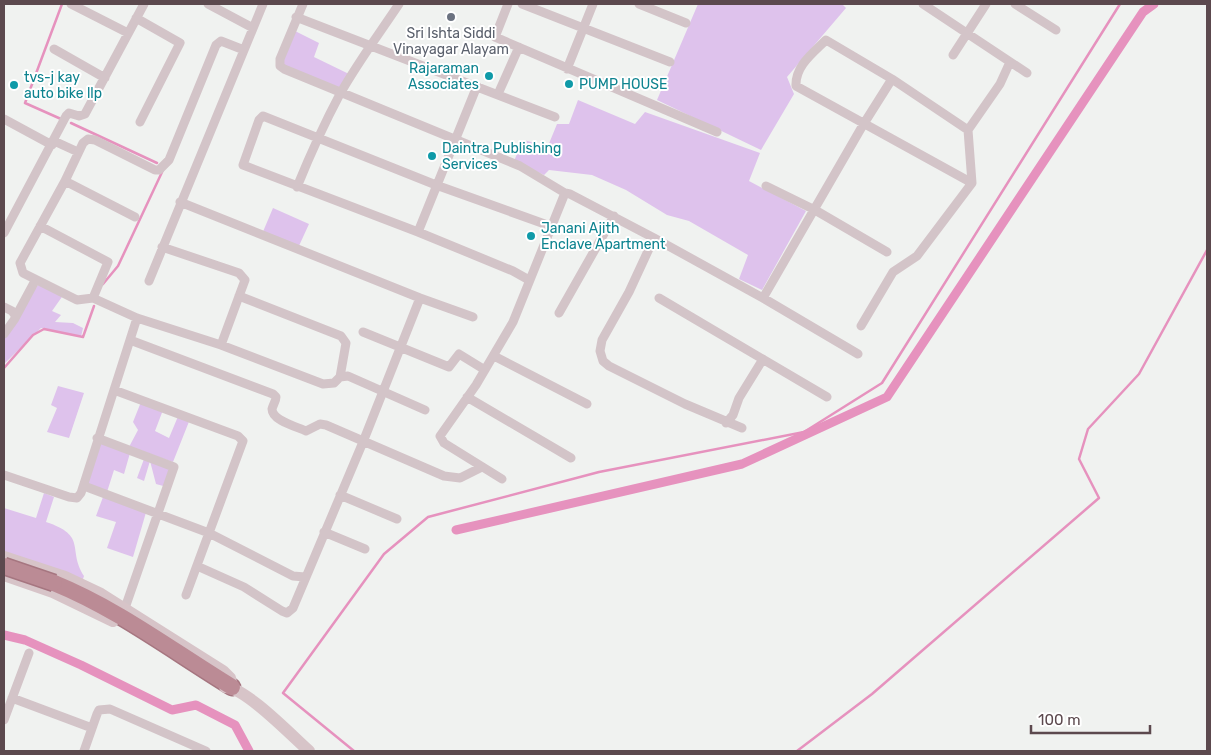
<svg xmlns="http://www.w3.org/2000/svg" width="1211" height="755" font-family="Rubik,sans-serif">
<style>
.green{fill:#dec2ec}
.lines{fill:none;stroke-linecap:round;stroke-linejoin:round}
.stream{stroke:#e692be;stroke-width:2.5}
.canal{stroke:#e692be;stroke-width:9}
.highway-casing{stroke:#a67680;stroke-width:19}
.street{stroke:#d3c4c8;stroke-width:9}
.secondary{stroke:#d7c4c8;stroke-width:12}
.highway{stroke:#bb8b95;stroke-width:16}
.highway-bridge-casing{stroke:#a67680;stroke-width:19;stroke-linecap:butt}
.highway-bridge{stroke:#bb8b95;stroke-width:16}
.worship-dot{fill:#6b7280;stroke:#fff;stroke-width:2}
.culture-dot{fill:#0f9aa8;stroke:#fff;stroke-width:2}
.labels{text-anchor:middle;stroke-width:4;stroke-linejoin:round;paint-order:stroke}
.worship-label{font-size:14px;fill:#5b616d;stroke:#fff}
.culture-label{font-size:14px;fill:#0d838f;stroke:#fff;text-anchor:start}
</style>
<rect width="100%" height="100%" fill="#f0f2f0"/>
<!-- green -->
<path class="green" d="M 698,4 L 842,4 L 846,8 L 787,77 L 794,94 L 761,150 L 657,100 Z
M 293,30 L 319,43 L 314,57 L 349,74 L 338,89 L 282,65 Z
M 578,100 L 635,124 L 645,112 L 760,153 L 749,181 L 806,211 L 762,290 L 739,279 L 748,255 L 689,221 L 667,215 L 626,190 L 592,175 L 549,170 L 544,175 L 514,161 L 523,140 L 548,146 L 557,124 L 569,124 Z
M 273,208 L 309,224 L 298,248 L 262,234 Z
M 38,285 L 64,294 L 52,311 L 61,315 L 55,322 L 73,323 L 83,328 L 81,337 L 41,328 L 4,364 L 4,333 Z
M 58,386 L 84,393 L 69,438 L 47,432 L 57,408 L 51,405 Z
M 141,402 L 163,410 L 155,431 L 169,438 L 179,414 L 190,419 L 173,462 L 129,447 L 138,430 L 133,422 Z
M 99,438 L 174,467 L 167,487 L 156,484 L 150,461 L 144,481 L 137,478 L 144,459 L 130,453 L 124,474 L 114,470 L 107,492 L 84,485 Z
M 44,493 L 54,497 L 46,522 C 88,536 67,549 84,576 L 82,582 L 4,557 L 4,508 L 36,518 Z
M 103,497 L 147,509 L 133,557 L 107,548 L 116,522 L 96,516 Z"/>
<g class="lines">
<!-- stream -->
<path class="stream" d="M 61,119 L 25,103 L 62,4
M 71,123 L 157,163
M 103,284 L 118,266 L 163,170
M 4,368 L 33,335 L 44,329 L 83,337 L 94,306
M 354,751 L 283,693 L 384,554 L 428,517 L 599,472 L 804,432 L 882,383 L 1120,4
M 797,751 L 872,694 L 1099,498 L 1079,459 L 1088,429 L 1139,374 L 1207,250"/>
<!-- canal -->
<path class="canal" d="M 456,530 L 742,464 L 887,397 L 1143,12 L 1154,4
M 4,635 L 25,640 L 81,665 L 172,710 L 196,705 L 235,725 L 249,751"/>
<defs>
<path id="highway" d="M 54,583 C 118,609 173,651 232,687"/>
</defs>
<!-- highway casing -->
<use href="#highway" class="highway-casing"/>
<!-- street -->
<path class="street" d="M 71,4 L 128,33
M 208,4 L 253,28
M 303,4 L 280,59 L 280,66 L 284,69 L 520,166 L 565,193
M 508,4 L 495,37 L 717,132
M 522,4 L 670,62
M 639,4 L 686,23
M 923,4 L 1027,73
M 1015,4 L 1056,30
M 296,17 L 555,117
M 136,18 L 180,43 L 140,122
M 54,49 L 105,78
M 244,50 L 221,41 L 216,45 L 169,160 L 159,170 L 155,170 L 95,140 L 88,139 L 83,143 L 65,181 L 20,263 L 23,273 L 77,300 L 93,298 L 137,318 L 221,345 L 323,384 L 334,383 L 340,377 L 348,376 L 425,410
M 953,55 L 986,4
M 567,69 L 593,4
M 498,94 L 519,47
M 4,119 L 52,145
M 968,130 L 892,79 L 826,40 C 813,53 795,66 796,86 L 972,183
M 54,141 L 78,152
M 65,181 L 135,217
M 766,186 L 815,210 L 887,252
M 297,187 C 310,155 324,124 340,94 C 358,62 379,34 399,4
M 180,202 L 420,298 L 473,317
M 40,226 L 108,262 L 93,298
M 418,232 L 477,86
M 4,233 L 66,116 L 69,113 L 79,116 L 85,114 L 144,4
M 654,238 L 763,298 L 858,354
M 162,247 L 239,273 L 245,280 L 221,345
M 529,280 L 513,271 L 418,232 L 243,165 L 259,120 L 263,116 L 436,185 L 553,227
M 149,281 L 263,4
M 239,296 L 341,336 L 346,343 L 340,377
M 659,298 L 827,397
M 763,298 L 863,125 L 892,79
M 4,307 L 12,311 L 15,315
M 559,313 L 614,216
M 861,326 L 893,272 L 917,256 L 972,183 L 968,130 L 1000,84 L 1010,62
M 363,332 L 449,367 L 459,354 L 485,370
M 4,334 L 14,320 L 35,281
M 130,340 L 273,394 L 276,397 C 276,401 273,405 272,409 C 272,421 298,427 306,431 L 320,424 L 326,425 L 444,476 L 460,478 L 482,467
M 494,356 L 587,404
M 114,390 L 238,436 L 243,441 L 186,595
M 467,397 L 571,458
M 726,423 L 733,415 L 739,398 L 763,359
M 97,438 L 174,467 L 125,608
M 4,475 L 69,497 L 77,498 L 81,493 L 137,318
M 502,479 L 444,443 L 440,436 L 476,385 L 513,322 L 565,193 L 570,194 L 654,238 L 629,292 L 602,340 L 600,351 L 603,361 L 609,366 L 685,404 L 742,428
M 84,486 L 209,533 L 293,576 L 305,577
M 340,495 L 397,519
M 324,532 L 365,549
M 197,566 L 244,587 L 282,611 L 287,613 L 293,608 L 363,442 L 420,298
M 12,698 L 92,728
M 4,720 L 29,653
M 84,751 L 97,714 L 99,710 L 110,709 L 206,751"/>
<!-- secondary -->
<path class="secondary" d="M 4,557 L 65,577 L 101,594 L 223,671 L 230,678 L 232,687
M 4,575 L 53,592 L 113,621
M 225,687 C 245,687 292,736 309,751"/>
<!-- highway -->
<use href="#highway" class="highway"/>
<defs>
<path id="highway-bridge" d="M 4,566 L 54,583"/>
</defs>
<!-- highway-bridge casing -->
<use href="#highway-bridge" class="highway-bridge-casing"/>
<!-- highway-bridge -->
<use href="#highway-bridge" class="highway-bridge"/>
</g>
<!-- markers -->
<circle class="worship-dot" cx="451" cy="17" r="5"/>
<g class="culture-dot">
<circle cx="489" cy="76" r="5"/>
<circle cx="569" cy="84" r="5"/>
<circle cx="14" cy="85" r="5"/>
<circle cx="432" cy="156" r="5"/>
<circle cx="531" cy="236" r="5"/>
</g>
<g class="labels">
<!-- worship labels -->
<g class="worship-label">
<text x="451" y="38">Sri Ishta Siddi<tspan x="451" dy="16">Vinayagar Alayam</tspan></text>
</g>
<!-- culture labels -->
<g class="culture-label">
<text x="479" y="73" text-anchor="end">Rajaraman<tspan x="479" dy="16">Associates</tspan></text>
<text x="24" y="82">tvs-j kay<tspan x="24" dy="16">auto bike llp</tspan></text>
<text x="579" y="89">PUMP HOUSE</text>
<text x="442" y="153">Daintra Publishing<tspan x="442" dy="16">Services</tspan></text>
<text x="541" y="233">Janani Ajith<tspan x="541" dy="16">Enclave Apartment</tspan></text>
</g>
</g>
<!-- border -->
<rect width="1211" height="755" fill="none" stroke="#5c494e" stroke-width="10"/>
<!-- scale -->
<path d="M1031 725v8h119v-8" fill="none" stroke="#5c494e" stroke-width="2.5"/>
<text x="1038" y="725" font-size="15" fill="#5c494e" stroke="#ffffff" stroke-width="4" paint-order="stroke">100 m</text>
</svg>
